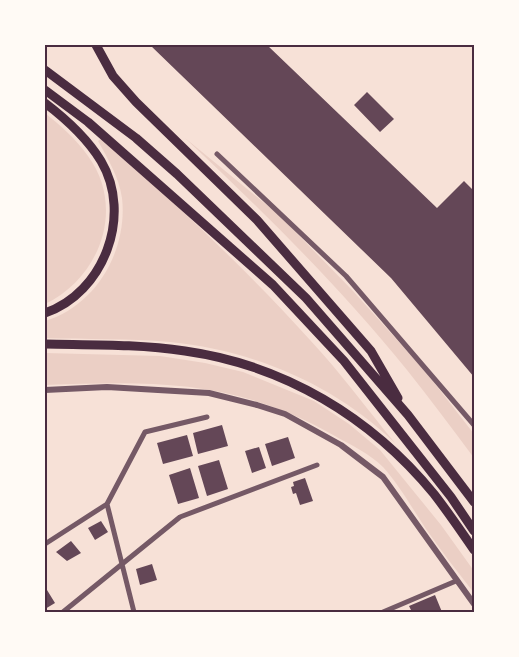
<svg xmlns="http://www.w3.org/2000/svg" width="519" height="657" font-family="'Source Sans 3',sans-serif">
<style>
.green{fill:#ebcfc5}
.building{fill:#644757}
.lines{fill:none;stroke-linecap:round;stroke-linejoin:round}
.minor{stroke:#755966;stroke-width:5}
.tertiary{stroke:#755966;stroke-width:6}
.motorway{stroke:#4a2c40;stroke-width:9}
.neatline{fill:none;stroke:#4a2c40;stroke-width:2}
</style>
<rect width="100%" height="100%" fill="#f7e1d7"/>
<!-- green -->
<path class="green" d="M 45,113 C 61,126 76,139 88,156 C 126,208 100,278 45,304 Z
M 102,138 C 174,202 245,268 310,340 C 340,372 367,409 395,443 C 335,385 253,350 170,342 C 128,338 87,340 45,338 L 45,321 C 96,306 128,250 122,198 C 119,177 108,159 98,141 Z
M 185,138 L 279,215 L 353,291 L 425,371 L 474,434 L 474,458 C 452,428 430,399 407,370 C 340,287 263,211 185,138 Z
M 45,353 L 160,356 L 205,363 L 243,372 L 314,401 L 349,424 L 380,450 L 441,525 L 474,571 L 474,593 C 458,572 441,551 426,529 C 412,508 400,486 383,467 C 370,454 351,445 335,436 C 236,379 155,381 45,385 Z"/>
<!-- building -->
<path class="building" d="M 150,45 L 267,45 L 437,208 L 464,181 L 474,191 L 474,377 L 391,278 Z
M 367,92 L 394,119 L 380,132 L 354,105 Z
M 222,425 L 228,446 L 198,454 L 193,433 Z
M 187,435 L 193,456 L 163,464 L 157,443 Z
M 288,437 L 295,458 L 272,466 L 265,444 Z
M 259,447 L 266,468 L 252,473 L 245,451 Z
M 219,460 L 228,489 L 207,496 L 198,466 Z
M 190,468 L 199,498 L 178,504 L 169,475 Z
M 305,478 L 313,501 L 300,505 L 296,493 L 293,494 L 291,487 L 294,486 L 293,482 Z
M 101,521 L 108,532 L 95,540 L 88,528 Z
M 71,541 L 81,553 L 67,561 L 56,552 Z
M 152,564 L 157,580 L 140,585 L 136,569 Z
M 47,590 L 55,603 L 45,609 L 45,591 Z
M 435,595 L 442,612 L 412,612 L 409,606 Z"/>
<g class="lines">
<!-- minor -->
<path class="minor" d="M 217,154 L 346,276 L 474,425
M 107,504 L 134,612
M 45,544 L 107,504 L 145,432 L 207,417
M 63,612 L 180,517 L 317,465
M 383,612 L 456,581"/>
<!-- tertiary -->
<path class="tertiary" d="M 45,390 L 107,387 L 209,393 L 257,405 L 285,414 L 341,445 L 383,477 L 474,604"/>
<!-- motorway -->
<path class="motorway" d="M 96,45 L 113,76 L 136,102 L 257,220 L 371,351 L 398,398
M 45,70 L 136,138 L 177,174 L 306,298 L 408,415 L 474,502
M 45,90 L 88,122 L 273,285 L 344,361 L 451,497 L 474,531
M 45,103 C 66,119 87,138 101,161 C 133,215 104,293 45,313
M 45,344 C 92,345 138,344 185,351 C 284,365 371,417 434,494 C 448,512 461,531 474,550"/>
</g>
<!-- border -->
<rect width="519" height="657" fill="none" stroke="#fffaf5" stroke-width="92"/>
<rect x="46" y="46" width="427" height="565" class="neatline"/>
</svg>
